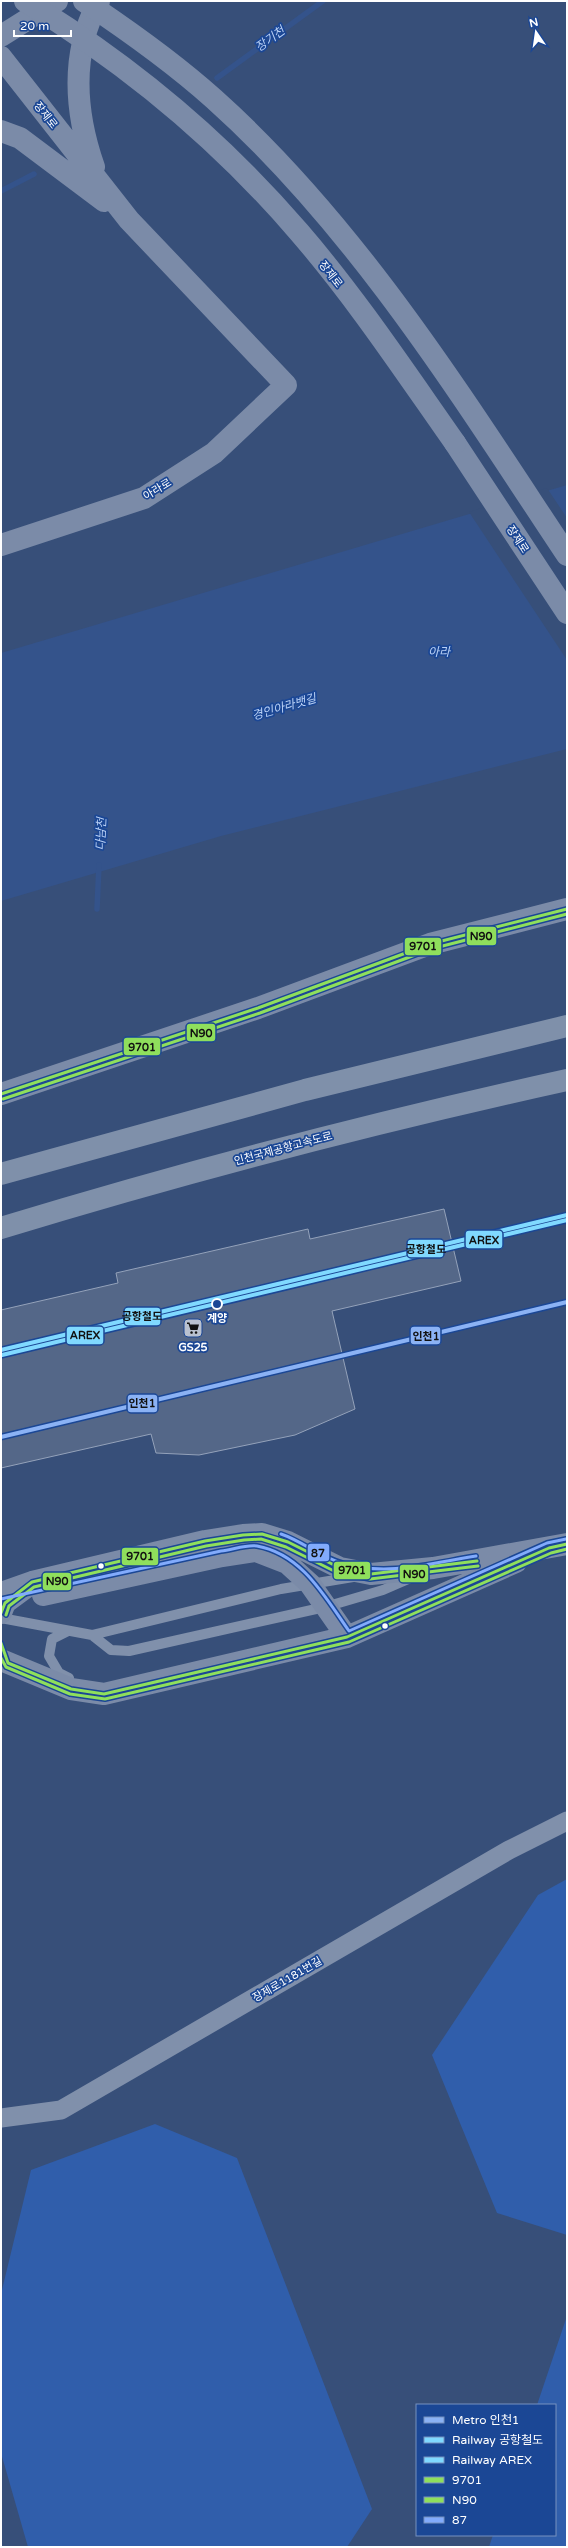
<svg xmlns="http://www.w3.org/2000/svg" width="568" height="2548" font-family="'Varela Round','Noto Sans KR',sans-serif">
<style>
.green{fill:#305eab}
.water{fill:#34538b}
.pier{fill:#374f79}
.lines{fill:none;stroke-linecap:round;stroke-linejoin:round}
.stream{stroke:#34538b;stroke-width:5.5}
.building{fill:#546788;stroke:#94a2ba}
.lane{stroke:#8090ab;stroke-width:10}
.street{stroke:#8090ab;stroke-width:19}
.secondary{stroke:#7b8ba8;stroke-width:22}
.highway{stroke:#7f90aa;stroke-width:22}
.secondary-bridge{stroke:#7b8ba8;stroke-width:22}
.bus-1-casing{stroke:#1b4795;stroke-width:6}
.bus-2-casing{stroke:#1b4795;stroke-width:6}
.bus-3-casing{stroke:#1b4795;stroke-width:6}
.bus-1{stroke:#8fdf5c;stroke-width:3}
.bus-2{stroke:#8fdf5c;stroke-width:3}
.bus-3{stroke:#82abfc;stroke-width:3}
.rail-1-casing{stroke:#1b4795;stroke-width:7}
.rail-2-casing{stroke:#1b4795;stroke-width:7}
.rail-1{stroke:#80d9ff;stroke-width:4}
.rail-2{stroke:#80d9ff;stroke-width:4}
.metro-1-casing{stroke:#1b4795;stroke-width:7}
.metro-1{stroke:#8bb2f4;stroke-width:4}
.stop-dot{fill:#1b4795;stroke:#fff;stroke-width:2}
.bus-dot{fill:#fff;stroke:#1b4795;stroke-width:1.5}
.labels{text-anchor:middle;stroke-width:3.5;stroke-linejoin:round;paint-order:stroke}
.street-label{font-size:11px;fill:#fff;stroke:#1b4795}
.stop-label{font-size:11px;font-weight:bold;fill:#fff;stroke:#1b4795}
.poi-label{font-size:11px;font-weight:bold;fill:#fff;stroke:#1b4795}
.water-label{font-size:12px;font-style:italic;fill:#bad1f6;stroke:#1b4795}
.line-badge{stroke:#1b4795;stroke-width:1.5}
.pale-badge-label{font-size:11px;text-anchor:middle;font-weight:bold;fill:#111}
</style>
<rect width="100%" height="100%" fill="#374f79"/>
<!-- green -->
<path class="green" d="M 567,1879 L 567,2235 L 497,2213 L 432,2055 L 538,1895 Z
M 155,2124 L 237,2158 L 372,2509 L 347,2547 L 28,2547 L 1,2453 L 1,2294 L 31,2170 Z
M 567,2316 L 567,2547 L 489,2547 L 493,2535 L 555,2535 L 555,2405 L 537,2405 Z"/>
<!-- water -->
<path class="water" d="M 567,485 L 567,749 L 221,836 L 1,901 L 1,653 Z"/>
<!-- pier -->
<path class="pier" d="M 547,488 L 567,518 L 567,660 L 469,512 Z"/>
<g class="lines">
<!-- stream -->
<path class="stream" d="M 217,78 L 323,1
M 1,191 L 34,174
M 97,909 L 99,865"/>
</g>
<!-- building -->
<path class="building" d="M 444,1209 L 461,1281 L 332,1311 L 355,1409 L 295,1435 L 199,1455 L 156,1453 L 151,1434 L 1,1468 L 1,1310 L 118,1283 L 116,1273 L 308,1229 L 310,1239 Z"/>
<g class="lines">
<!-- lane -->
<path class="lane" d="M 1,1618 L 92,1635 L 281,1589 L 353,1577
M 68,1631 L 52,1639 L 49,1656 L 59,1673 L 69,1678
M 92,1635 L 111,1650 L 129,1651 L 325,1607 L 383,1590 L 413,1577"/>
<!-- street -->
<path class="street" d="M 1,2118 L 61,2110 L 509,1850 L 567,1821"/>
<!-- secondary -->
<path class="secondary" d="M 1,36 L 57,1
M 1,57 L 129,220 L 286,385 L 214,453 L 144,498 L 1,545
M 1,131 L 20,138 L 104,201
M 94,167 C 75,113 70,53 99,1
M 455,443 L 567,613
M 1,1094 L 258,1008 L 430,944 L 567,909
M 1,1593 L 32,1582 L 205,1541 L 243,1535 L 262,1534 L 288,1542 L 340,1568 L 371,1574 L 433,1568 L 567,1544
M 43,1595 L 222,1556 L 256,1551 L 287,1563 L 310,1584 L 347,1637
M 1,1613 L 5,1603 L 24,1589
M 1,1660 L 71,1689 L 104,1694 L 347,1637 L 516,1562"/>
<!-- highway -->
<path class="highway" d="M 1,1174 L 305,1090 L 567,1026
M 1,1228 C 188,1171 376,1122 567,1080"/>
<!-- secondary-bridge -->
<path class="secondary-bridge" d="M 25,1 C 127,63 221,141 299,232 C 356,298 405,372 455,443
M 84,1 C 129,31 174,63 214,99 C 357,227 462,397 567,555"/>
<defs>
<path id="bus-1" d="M 1,1094 L 258,1008 L 430,944 L 567,909
M 1,1613 L 5,1603 L 32,1582 L 205,1541 L 243,1535 L 262,1534 L 288,1542 L 340,1568 L 371,1574 L 477,1561
M 1,1643 L 8,1663 L 71,1689 L 104,1694 L 347,1637 L 549,1548 L 567,1544"/>
<path id="bus-2" d="M 3,1099 L 260,1013 L 431,949 L 567,914
M 6,1615 L 9,1606 L 34,1587 L 206,1546 L 244,1540 L 261,1539 L 286,1547 L 338,1573 L 370,1579 L 478,1566
M 1,1658 L 6,1667 L 70,1694 L 105,1699 L 349,1642 L 551,1553 L 567,1549"/>
<path id="bus-3" d="M 281,1534 C 302,1541 320,1557 342,1563 C 386,1577 432,1563 476,1556
M 1,1599 L 221,1551 C 232,1550 247,1544 257,1546 C 302,1554 325,1597 349,1631 L 547,1543 L 566,1539"/>
</defs>
<!-- bus-1 casing -->
<use href="#bus-1" class="bus-1-casing"/>
<!-- bus-2 casing -->
<use href="#bus-2" class="bus-2-casing"/>
<!-- bus-3 casing -->
<use href="#bus-3" class="bus-3-casing"/>
<!-- bus-1 -->
<use href="#bus-1" class="bus-1"/>
<!-- bus-2 -->
<use href="#bus-2" class="bus-2"/>
<!-- bus-3 -->
<use href="#bus-3" class="bus-3"/>
<defs>
<path id="rail-1" d="M 1,1350 L 567,1215"/>
<path id="rail-2" d="M 2,1355 L 567,1220"/>
</defs>
<!-- rail-1 casing -->
<use href="#rail-1" class="rail-1-casing"/>
<!-- rail-2 casing -->
<use href="#rail-2" class="rail-2-casing"/>
<!-- rail-1 -->
<use href="#rail-1" class="rail-1"/>
<!-- rail-2 -->
<use href="#rail-2" class="rail-2"/>
<defs>
<path id="metro-1" d="M 1,1437 L 567,1302"/>
</defs>
<!-- metro-1 casing -->
<use href="#metro-1" class="metro-1-casing"/>
<!-- metro-1 -->
<use href="#metro-1" class="metro-1"/>
</g>
<!-- icons -->
<defs>
<symbol id="supermarket-square" viewBox="-11 -11 22 22"><rect x="-9" y="-9" width="18" height="18" rx="4" fill="#b9c1d0" stroke="#1b4795"/><path d="M-6-5.5h2.5l.6 2H6L4.5 2H-2.5L-4.4-4H-6ZM-1.5 3.2a1.3 1.3 0 1 0 .1 0ZM3 3.2a1.3 1.3 0 1 0 .1 0Z" fill="#111"/></symbol>
</defs>
<g fill-rule="evenodd">
<use href="#supermarket-square" x="182" y="1317" width="22" height="22"/>
</g>
<!-- markers -->
<circle class="stop-dot" cx="217" cy="1304" r="5"/>
<g class="bus-dot">
<circle cx="101" cy="1566" r="3.5"/>
<circle cx="385" cy="1626" r="3.5"/>
</g>
<g class="labels">
<!-- street labels -->
<g class="street-label">
<text transform="translate(46 115) rotate(52)" y="4">장제로</text>
<text transform="translate(331 274) rotate(52)" y="4">장제로</text>
<text transform="translate(157 489) rotate(-31)" y="4">아라로</text>
<text transform="translate(518 539) rotate(57)" y="4">장제로</text>
<text transform="translate(283 1148) rotate(-15)" y="4">인천국제공항고속도로</text>
<text transform="translate(287 1979) rotate(-30)" y="4">장제로1181번길</text>
</g>
<!-- stop labels -->
<g class="stop-label">
<text x="217" y="1322">계양</text>
</g>
<!-- poi labels -->
<g class="poi-label">
<text x="193" y="1351">GS25</text>
</g>
<!-- water labels -->
<g class="water-label">
<text transform="translate(270 39) rotate(-36)" y="4">장기천</text>
<text x="439" y="656">아라</text>
<text transform="translate(284 707) rotate(-16)" y="4">경인아라뱃길</text>
<text transform="translate(101 834) rotate(-87)" y="4">다남천</text>
</g>
</g>
<g class="line-badge">
<rect x="466" y="926" width="31" height="20" rx="4" fill="#8fdf5c"/>
<rect x="404" y="937" width="38" height="19" rx="4" fill="#8fdf5c"/>
<rect x="186" y="1023" width="30" height="19" rx="4" fill="#8fdf5c"/>
<rect x="123" y="1037" width="38" height="19" rx="4" fill="#8fdf5c"/>
<rect x="465" y="1230" width="38" height="19" rx="4" fill="#80d9ff"/>
<rect x="407" y="1239" width="37" height="19" rx="4" fill="#80d9ff"/>
<rect x="124" y="1307" width="37" height="19" rx="4" fill="#80d9ff"/>
<rect x="66" y="1326" width="38" height="19" rx="4" fill="#80d9ff"/>
<rect x="410" y="1326" width="31" height="19" rx="4" fill="#8bb2f4"/>
<rect x="127" y="1394" width="31" height="19" rx="4" fill="#8bb2f4"/>
<rect x="307" y="1543" width="23" height="19" rx="4" fill="#82abfc"/>
<rect x="121" y="1547" width="38" height="19" rx="4" fill="#8fdf5c"/>
<rect x="333" y="1561" width="38" height="19" rx="4" fill="#8fdf5c"/>
<rect x="399" y="1564" width="30" height="19" rx="4" fill="#8fdf5c"/>
<rect x="42" y="1572" width="30" height="19" rx="4" fill="#8fdf5c"/>
</g>
<g class="pale-badge-label">
<text x="481" y="940">N90</text>
<text x="423" y="950">9701</text>
<text x="201" y="1037">N90</text>
<text x="142" y="1051">9701</text>
<text x="484" y="1244">AREX</text>
<text x="426" y="1253">공항철도</text>
<text x="142" y="1320">공항철도</text>
<text x="85" y="1339">AREX</text>
<text x="426" y="1340">인천1</text>
<text x="142" y="1407">인천1</text>
<text x="318" y="1557">87</text>
<text x="140" y="1560">9701</text>
<text x="352" y="1574">9701</text>
<text x="414" y="1578">N90</text>
<text x="57" y="1585">N90</text>
</g>
<!-- border -->
<rect width="568" height="2548" fill="none" stroke="#ffffff" stroke-width="4"/>
<!-- legend -->
<rect x="416" y="2404" width="140" height="132" fill="#1b4795" stroke="#7691bf"/>
<rect x="424" y="2417" width="20" height="6" fill="#8bb2f4" stroke="#7691bf"/>
<text x="452" y="2424" font-size="12" fill="#ffffff">Metro 인천1</text>
<rect x="424" y="2437" width="20" height="6" fill="#80d9ff" stroke="#7691bf"/>
<text x="452" y="2444" font-size="12" fill="#ffffff">Railway 공항철도</text>
<rect x="424" y="2457" width="20" height="6" fill="#80d9ff" stroke="#7691bf"/>
<text x="452" y="2464" font-size="12" fill="#ffffff">Railway AREX</text>
<rect x="424" y="2477" width="20" height="6" fill="#8fdf5c" stroke="#7691bf"/>
<text x="452" y="2484" font-size="12" fill="#ffffff">9701</text>
<rect x="424" y="2497" width="20" height="6" fill="#8fdf5c" stroke="#7691bf"/>
<text x="452" y="2504" font-size="12" fill="#ffffff">N90</text>
<rect x="424" y="2517" width="20" height="6" fill="#82abfc" stroke="#7691bf"/>
<text x="452" y="2524" font-size="12" fill="#ffffff">87</text>
<!-- north arrow -->
<g transform="translate(536 32) rotate(347)" stroke="#1b4795" stroke-width="3" paint-order="stroke">
<path d="M0-3L7 15L0 10L-7 15Z" fill="#ffffff"/>
<text y="-6" font-size="11" font-weight="bold" text-anchor="middle" fill="#ffffff">N</text>
</g>
<!-- scale -->
<path d="M14 30v6h57v-6" fill="none" stroke="#ffffff" stroke-width="2"/>
<text x="20" y="30" font-size="12" fill="#ffffff" stroke="#1b4795" stroke-width="3" paint-order="stroke">20 m</text>
</svg>
